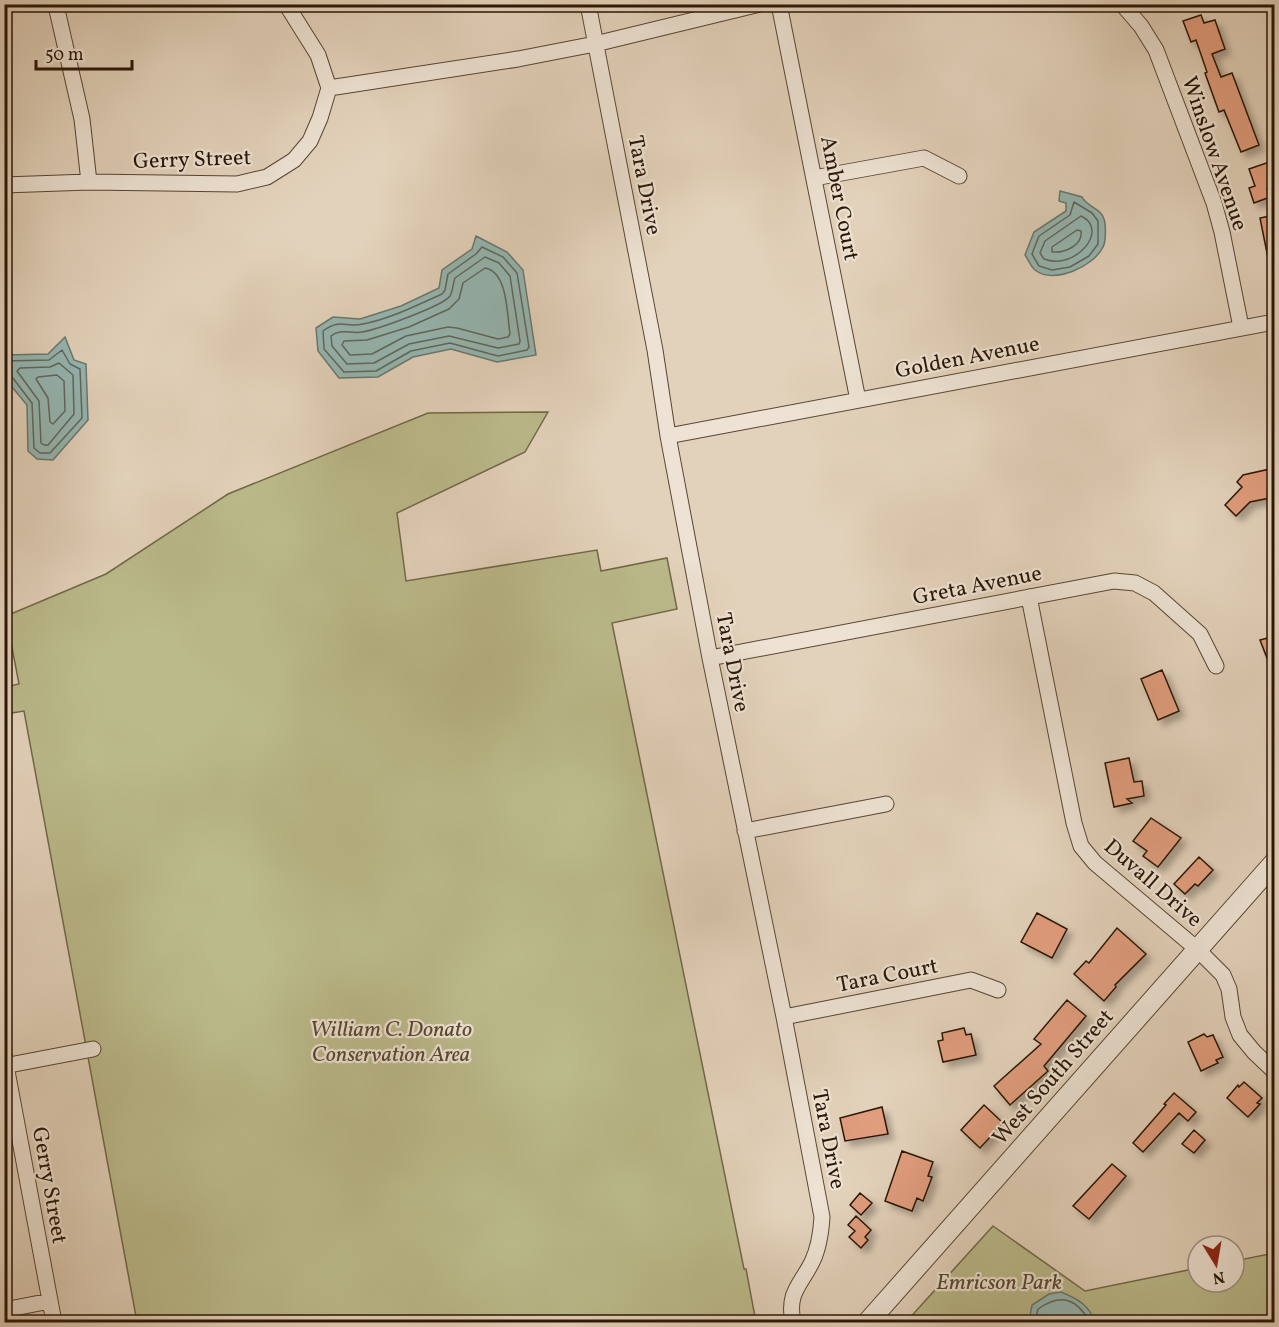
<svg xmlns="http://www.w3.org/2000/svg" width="1279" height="1327" font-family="Vollkorn,serif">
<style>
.green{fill:#bbba8b;stroke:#726848;stroke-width:1.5}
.water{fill:#95b7b3;stroke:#6a776e;stroke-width:1.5}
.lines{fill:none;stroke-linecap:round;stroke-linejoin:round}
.shore{stroke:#60665c;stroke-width:1.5}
.building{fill:#e19d7d;stroke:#2a1606;stroke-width:1.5;filter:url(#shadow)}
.minor-casing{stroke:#584533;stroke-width:17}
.tertiary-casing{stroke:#584533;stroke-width:22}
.minor{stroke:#ede2d3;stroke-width:15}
.tertiary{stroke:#ede2d3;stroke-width:20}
.labels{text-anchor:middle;stroke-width:4.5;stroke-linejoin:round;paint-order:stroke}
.street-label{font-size:22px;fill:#2a1606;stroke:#ede2d3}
.park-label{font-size:22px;font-style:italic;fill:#56472e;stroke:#ede2d3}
</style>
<defs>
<filter id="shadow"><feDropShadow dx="5.5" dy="5.5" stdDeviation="3" flood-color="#0004"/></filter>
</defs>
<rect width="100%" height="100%" fill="#e3d2bb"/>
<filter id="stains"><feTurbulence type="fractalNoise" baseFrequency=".00333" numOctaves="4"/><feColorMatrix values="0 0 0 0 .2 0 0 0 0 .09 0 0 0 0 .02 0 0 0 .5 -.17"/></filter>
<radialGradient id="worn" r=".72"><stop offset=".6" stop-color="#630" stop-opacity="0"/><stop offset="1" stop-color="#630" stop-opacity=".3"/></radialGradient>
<!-- green -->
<path class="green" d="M 548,412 L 525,452 L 397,513 L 406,581 L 597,550 L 601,571 L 667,558 L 677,609 L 612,623 L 744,1269 L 746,1269 L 756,1322 L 137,1322 L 24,711 L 5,714 L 5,687 L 19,684 L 6,616 L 106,574 L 228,494 L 428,413 Z
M 993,1226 L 1085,1291 L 1198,1268 L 1198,1282 L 1234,1282 L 1234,1261 L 1274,1253 L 1274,1322 L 906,1322 Z"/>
<!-- water -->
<path class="water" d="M 1060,191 L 1082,197 C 1087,207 1101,208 1104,219 C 1106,225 1106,242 1103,247 C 1094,266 1054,285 1035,270 C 1031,267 1028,259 1025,255 L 1034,232 L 1066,211 L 1066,203 L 1059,201 Z
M 476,236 L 507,252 L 523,270 L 536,355 L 497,362 L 451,349 L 413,357 L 378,377 L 339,378 L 318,351 L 316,328 L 333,317 L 360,319 L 401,306 L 439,288 L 442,270 L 472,249 Z
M 65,337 L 74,360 L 86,364 L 88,420 L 53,460 L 37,459 L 28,451 L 27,405 L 7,381 L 5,355 L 48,354 Z
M 1061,1292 C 1078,1299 1089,1305 1095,1322 L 1029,1322 L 1032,1305 L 1049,1294 Z"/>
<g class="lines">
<!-- shore -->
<path class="shore" d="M 1074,202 L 1092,213 L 1098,221 L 1098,244 L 1089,256 L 1070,267 L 1052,270 L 1039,266 L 1032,254 L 1039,236 L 1070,215 Z
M 1081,216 C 1110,229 1076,271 1044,259 L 1040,253 L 1045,241 Z
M 1077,230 L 1081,231 C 1083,246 1064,253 1052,252 L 1052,247 Z
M 482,247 L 503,257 L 517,273 L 529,347 L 527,350 L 498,356 L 450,343 L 411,351 L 376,371 L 344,372 L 324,349 L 323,331 C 340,318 345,328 363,324 C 390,319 417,305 442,294 L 445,290 L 448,274 L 476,254 Z
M 485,257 L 499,263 L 510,276 L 520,341 L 519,344 L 498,348 L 449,336 L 409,344 L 374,363 L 347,364 L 332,346 L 331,336 C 340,328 351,334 362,332 C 376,330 443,306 450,296 C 453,291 453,283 455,278 Z
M 485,268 C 508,272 507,315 510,334 L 508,337 L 498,339 L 457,328 L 448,327 L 406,336 L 372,354 L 350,355 L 342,345 L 344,341 L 367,340 L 409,327 L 449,309 L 459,299 L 463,283 Z
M 4,361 L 49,360 L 62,350 L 70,364 L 80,369 L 82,418 L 50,453 L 40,453 L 34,448 L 32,403 L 12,377 L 4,375
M 59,363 L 73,375 L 74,414 L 48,445 L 44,445 L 41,443 L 39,401 L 17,371 L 20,368 L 50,367 Z
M 57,375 L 64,381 L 65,411 L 53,424 L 50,422 L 48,398 L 36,379 L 38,377 Z
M 1035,1322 L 1038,1309 C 1061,1293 1076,1298 1090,1322"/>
</g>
<!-- building -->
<path class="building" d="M 1201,15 L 1204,23 L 1215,20 L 1225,49 L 1212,54 L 1221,77 L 1232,73 L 1259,145 L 1241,152 L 1224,110 L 1219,112 L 1205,73 L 1207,72 L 1196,40 L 1191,42 L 1183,21 Z
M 1275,160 L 1275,186 L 1267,189 L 1270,197 L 1254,203 L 1249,188 L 1255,186 L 1249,169 Z
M 1275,215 L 1275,268 L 1270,268 L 1260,218 Z
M 1270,469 L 1275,497 L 1250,502 L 1236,516 L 1225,505 L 1242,487 L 1237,482 L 1243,475 Z
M 1275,636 L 1275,656 L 1267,658 L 1260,640 Z
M 1162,670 L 1179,711 L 1158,720 L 1141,679 Z
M 1129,758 L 1134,782 L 1142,781 L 1144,796 L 1127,799 L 1132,803 L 1114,807 L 1105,763 Z
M 1151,818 L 1181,838 L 1158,867 L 1143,856 L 1147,851 L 1133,841 Z
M 1199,857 L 1213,870 L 1198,886 L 1195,884 L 1185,894 L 1174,884 Z
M 1037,913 L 1067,929 L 1052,958 L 1021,942 Z
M 1117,928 L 1146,954 L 1115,985 L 1116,987 L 1104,1001 L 1074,974 L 1086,961 L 1089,963 Z
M 1067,1000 L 1086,1016 L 1044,1066 L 1048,1071 L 1010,1105 L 994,1086 L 1041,1044 L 1034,1039 Z
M 964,1028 L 966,1035 L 971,1034 L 976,1055 L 943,1062 L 938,1041 L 943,1040 L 942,1033 Z
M 1204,1034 L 1207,1037 L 1213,1035 L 1223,1057 L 1216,1060 L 1218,1063 L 1201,1071 L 1188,1042 Z
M 1244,1082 L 1262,1098 L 1257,1103 L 1260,1104 L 1248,1117 L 1227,1098 L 1238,1085 L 1239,1087 Z
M 1174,1093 L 1196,1112 L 1188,1121 L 1179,1113 L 1143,1152 L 1133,1143 L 1166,1105 L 1164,1104 Z
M 984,1105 L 1003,1123 L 980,1148 L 961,1130 Z
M 882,1107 L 888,1134 L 845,1141 L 840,1118 Z
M 1194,1130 L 1205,1140 L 1194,1153 L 1182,1144 Z
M 902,1151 L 933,1162 L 928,1176 L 932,1177 L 923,1201 L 917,1198 L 912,1211 L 885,1201 Z
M 1112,1164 L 1126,1176 L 1089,1219 L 1073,1206 Z
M 860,1193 L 872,1203 L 861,1215 L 850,1205 Z
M 856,1216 L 871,1230 L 865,1237 L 868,1240 L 861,1248 L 849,1237 L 855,1231 L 848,1225 Z"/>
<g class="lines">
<defs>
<path id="minor" d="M 588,4 L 655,350 L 668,436 L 710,658 L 784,1017 L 822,1217 C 821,1233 819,1248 812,1262 C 800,1286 787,1293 793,1322
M 779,4 L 858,400
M 1122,4 L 1141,26 L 1156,50 L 1214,203 L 1222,232 L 1241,327
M 57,10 L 82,119 L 89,182
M 329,88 L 518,59 L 595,44 L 760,4
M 814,178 L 924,158 L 959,176
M 4,185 L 89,182 L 237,184 L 267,177 L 294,160 L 310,141 L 320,118 L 329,88 L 318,55 L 286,4
M 668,436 L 1274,322
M 1029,597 L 1074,823 L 1081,846 L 1095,863 L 1197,949 L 1223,975 L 1229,989 L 1233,1017 L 1240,1035 L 1254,1052 L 1274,1071
M 710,658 L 1114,581 L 1135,583 L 1154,593 L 1200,634 L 1216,666
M 745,831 L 886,804
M 784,1017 L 971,980 L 998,990
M 4,1055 L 54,1322
M 4,1066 L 93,1049
M 4,1310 L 50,1301"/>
<path id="tertiary" d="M 868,1322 L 1274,863"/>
</defs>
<!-- minor casing -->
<use href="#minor" class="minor-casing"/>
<!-- tertiary casing -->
<use href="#tertiary" class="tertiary-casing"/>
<!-- minor -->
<use href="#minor" class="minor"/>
<!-- tertiary -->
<use href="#tertiary" class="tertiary"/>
</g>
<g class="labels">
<!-- street labels -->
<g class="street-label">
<text transform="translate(1216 153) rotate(71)" y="8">Winslow Avenue</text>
<text transform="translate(192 158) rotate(-2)" y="8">Gerry Street</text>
<text transform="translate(646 185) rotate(79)" y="8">Tara Drive</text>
<text transform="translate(841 198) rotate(79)" y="8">Amber Court</text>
<text transform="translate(967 356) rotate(-11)" y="8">Golden Avenue</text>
<text transform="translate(977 584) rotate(-11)" y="8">Greta Avenue</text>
<text transform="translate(734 662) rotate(79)" y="8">Tara Drive</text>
<text transform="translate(1154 882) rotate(41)" y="8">Duvall Drive</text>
<text transform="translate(887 974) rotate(-11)" y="8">Tara Court</text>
<text transform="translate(1052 1076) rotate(-49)" y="8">West South Street</text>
<text transform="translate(830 1139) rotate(79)" y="8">Tara Drive</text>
<text transform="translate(51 1185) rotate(80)" y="8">Gerry Street</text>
</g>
<!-- park labels -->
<g class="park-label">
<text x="391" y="1036">William C. Donato<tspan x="391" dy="25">Conservation Area</tspan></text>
<text x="999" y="1289">Emricson Park</text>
</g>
</g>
<!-- margin -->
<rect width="1279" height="1327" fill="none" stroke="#e3d2bb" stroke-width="24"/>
<rect x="6" y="6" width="1267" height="1315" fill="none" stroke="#2a1606" stroke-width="3"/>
<rect x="12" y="12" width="1255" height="1303" fill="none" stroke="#2a1606" stroke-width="1.5"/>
<!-- north arrow -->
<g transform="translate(1216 1264) rotate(169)"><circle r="28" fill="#ede2d3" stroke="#9f9081" stroke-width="1.5"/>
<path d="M0-4.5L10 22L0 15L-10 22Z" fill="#8f2418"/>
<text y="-9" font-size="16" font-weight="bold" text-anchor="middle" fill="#2a1606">N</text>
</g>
<!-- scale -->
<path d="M36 60v9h96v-9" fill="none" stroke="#2a1606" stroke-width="3"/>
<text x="45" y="60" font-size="18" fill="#2a1606" stroke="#ede2d3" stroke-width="4.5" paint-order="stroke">50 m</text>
<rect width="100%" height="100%" filter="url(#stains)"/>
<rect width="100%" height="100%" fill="url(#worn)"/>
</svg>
